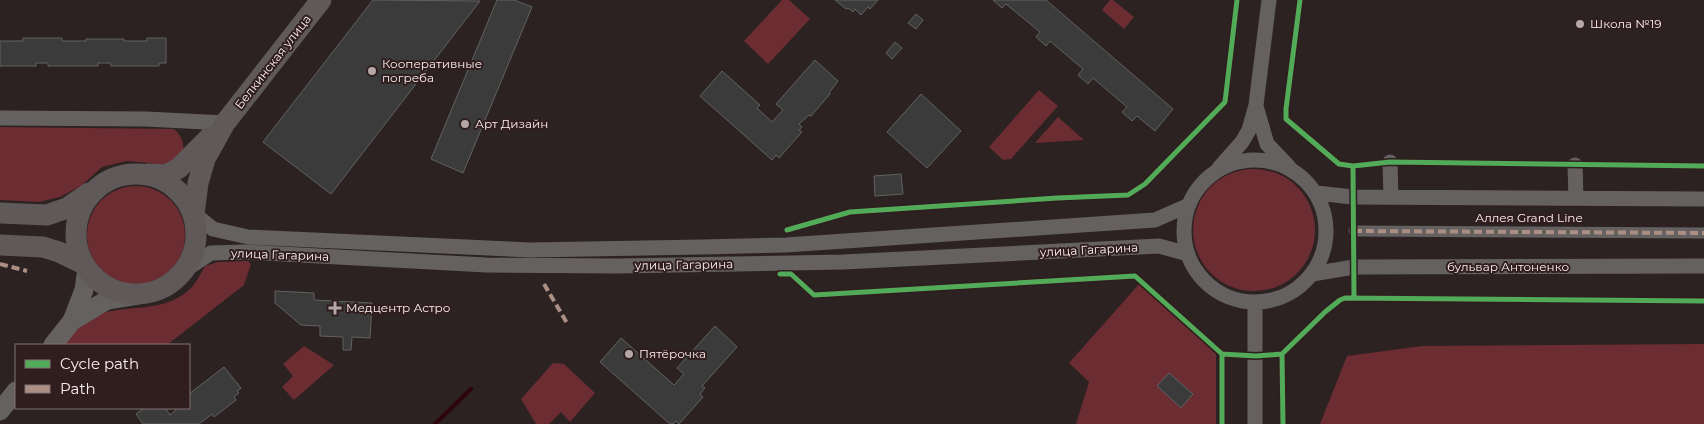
<svg xmlns="http://www.w3.org/2000/svg" width="1704" height="424" font-family="Montserrat,sans-serif">
<style>
.green{fill:#6b2c32}
.lines{fill:none;stroke-linecap:round;stroke-linejoin:round}
.stream{stroke:#2c040a;stroke-width:4}
.building{fill:#3b3b3b;stroke:#626262}
.pedestrian{stroke:#666161;stroke-width:11}
.minor{stroke:#666161;stroke-width:15}
.tertiary{stroke:#666161;stroke-width:19}
.secondary{stroke:#605959;stroke-width:21}
.quiet{stroke:#ac8f84;stroke-width:4;stroke-dasharray:8 4;stroke-linecap:butt}
.cycleway-casing{stroke:#301e1f;stroke-width:8}
.cycleway{stroke:#51ab58;stroke-width:5}
.poi-dot{fill:#b3a7a7;stroke:#301e1f;stroke-width:2}
.labels{text-anchor:middle;stroke-width:4;stroke-linejoin:round;paint-order:stroke}
.poi-label{font-size:12px;fill:#fbefef;stroke:#301e1f;text-anchor:start}
.street-label{font-size:12px;fill:#fbefef;stroke:#301e1f}
</style>
<rect width="100%" height="100%" fill="#2c2222"/>
<!-- green -->
<path class="green" d="M 782,0 L 789,0 L 810,19 L 768,64 L 744,41 Z
M 1110,0 L 1113,0 L 1134,17 L 1124,29 L 1102,10 Z
M 1039,90 L 1058,106 L 1011,159 L 1003,160 L 989,147 Z
M 1058,117 L 1084,140 L 1035,143 Z
M 0,127 L 174,129 C 183,138 185,144 182,156 L 168,165 L 127,161 L 102,167 L 81,186 L 60,197 L 39,202 L 0,200 Z
M1193 230a61 61 0 1 1 122 0a61 61 0 1 1-122 0Z
M87 235a49 49 0 1 1 98 0a49 49 0 1 1-98 0Z
M 248,261 L 251,264 L 244,285 L 167,345 L 64,345 C 70,337 78,323 87,319 C 120,301 160,317 190,289 C 196,283 201,273 205,266 L 218,262 Z
M 1140,283 L 1216,354 L 1216,424 L 1076,424 L 1089,382 L 1069,363 Z
M 1704,344 L 1704,424 L 1320,424 L 1347,356 L 1422,346 Z
M 304,346 L 334,365 L 294,400 L 282,387 L 293,376 L 283,364 Z
M 553,363 L 564,364 L 595,393 L 570,422 L 561,412 L 549,424 L 536,424 L 521,399 Z"/>
<g class="lines">
<!-- stream -->
<path class="stream" d="M 435,424 L 471,389"/>
</g>
<!-- building -->
<path class="building" d="M 373,0 L 480,1 L 331,194 L 263,142 Z
M 497,0 L 514,0 L 532,7 L 463,173 L 431,159 Z
M 835,0 L 878,0 L 870,9 L 868,7 L 861,15 L 855,9 L 853,12 L 848,8 L 846,9 Z
M 993,0 L 1046,0 L 1173,109 L 1155,131 L 1137,116 L 1132,121 L 1122,112 L 1127,107 L 1093,78 L 1088,84 L 1078,75 L 1083,69 L 1050,41 L 1046,46 L 1036,37 L 1040,32 L 1006,4 L 1002,8 Z
M 916,14 L 923,20 L 916,29 L 908,23 Z
M 23,38 L 62,38 L 62,41 L 86,41 L 86,39 L 124,39 L 124,41 L 147,41 L 147,38 L 166,38 L 166,63 L 159,63 L 159,66 L 111,66 L 110,63 L 98,63 L 98,66 L 48,66 L 48,63 L 36,63 L 36,66 L 0,66 L 0,41 L 23,41 Z
M 895,42 L 902,48 L 892,59 L 886,53 Z
M 815,60 L 838,81 L 829,93 L 830,94 L 811,116 L 809,115 L 799,124 L 802,127 L 799,130 L 802,132 L 779,158 L 776,155 L 772,160 L 700,96 L 722,71 L 760,105 L 757,108 L 772,122 L 783,110 L 776,104 Z
M 921,94 L 961,131 L 927,168 L 887,132 Z
M 901,174 L 903,194 L 875,196 L 874,176 Z
M 275,291 L 314,293 L 314,300 L 372,303 L 370,338 L 352,337 L 351,350 L 343,350 L 343,337 L 320,336 L 320,326 L 301,325 L 275,303 Z
M 715,326 L 737,347 L 702,386 L 705,388 L 700,394 L 703,397 L 679,424 L 676,421 L 673,424 L 670,424 L 600,362 L 621,338 L 674,385 L 684,374 L 677,368 Z
M 224,367 L 241,388 L 237,391 L 239,393 L 234,397 L 236,400 L 214,417 L 212,414 L 199,424 L 143,424 L 136,414 L 143,409 L 143,408 L 167,408 L 166,409 L 170,415 L 176,410 L 176,408 L 189,408 L 189,394 Z
M 1169,373 L 1193,394 L 1181,408 L 1157,386 Z"/>
<g class="lines">
<!-- pedestrian -->
<path class="pedestrian" d="M 1354,231 L 1704,233"/>
<!-- minor -->
<path class="minor" d="M 1256,106 L 1267,144 L 1289,167
M 0,118 L 146,119 L 225,123
M1184 231a71 71 0 1 1 142 0a71 71 0 1 1-142 0Z
M 1390,162 L 1391,197
M 1575,165 L 1576,198
M 1219,168 L 1242,142 L 1249,130 L 1256,105 L 1269,0
M 1316,193 L 1353,197 L 1704,199
M 194,214 L 213,229 L 248,237 L 530,250 L 702,247 L 786,245 L 1155,220 L 1189,205
M 185,270 L 211,253 L 243,252 L 486,265 L 617,266 L 843,262 L 1159,246 L 1188,254
M 1312,274 L 1354,267 L 1704,266
M 1255,424 L 1255,302"/>
<!-- tertiary -->
<path class="tertiary" d="M 72,321 L 107,300 L 144,294
M 53,345 L 72,321 L 84,290 L 87,268
M 0,411 L 16,391"/>
<!-- secondary -->
<path class="secondary" d="M76 234a60 60 0 1 1 120 0a60 60 0 1 1-120 0Z
M 148,174 L 166,175 L 179,168 L 210,137
M 0,213 L 47,215 L 67,208 L 89,193
M 194,214 L 198,183 L 205,159 L 225,123 L 321,0
M 0,245 L 43,247 L 59,252 L 84,264"/>
<!-- quiet -->
<path class="quiet" d="M 1354,231 L 1704,233
M 0,264 L 27,271
M 544,284 L 567,323"/>
<defs>
<path id="cycleway" d="M 1300,0 L 1286,109 L 1286,119 L 1339,164 L 1353,166 L 1390,162 L 1704,166
M 1353,166 L 1354,297
M 787,230 L 850,212 L 1057,198 L 1128,195 L 1145,184 L 1225,102 L 1237,0
M 780,274 L 791,274 L 814,295 L 1135,276 L 1222,354 L 1256,356 L 1282,354 L 1325,312 L 1340,300 L 1345,298 L 1704,301
M 1222,354 L 1222,424
M 1282,354 L 1283,424"/>
</defs>
<!-- cycleway casing -->
<use href="#cycleway" class="cycleway-casing"/>
<!-- cycleway -->
<use href="#cycleway" class="cycleway"/>
</g>
<!-- markers -->
<g class="poi-dot">
<circle cx="1580" cy="24" r="5"/>
<circle cx="372" cy="71" r="5"/>
<circle cx="465" cy="124" r="5"/>
<path d="M332.5 300.5h5v5h5v5h-5v5h-5v-5h-5v-5h5z"/>
<circle cx="629" cy="354" r="5"/>
</g>
<g class="labels">
<!-- poi labels -->
<g class="poi-label">
<text x="1590" y="28">Школа №19</text>
<text x="382" y="68">Кооперативные<tspan x="382" dy="14">погреба</tspan></text>
<text x="475" y="128">Арт Дизайн</text>
<text x="346" y="312">Медцентр Астро</text>
<text x="639" y="358">Пятёрочка</text>
</g>
<!-- street labels -->
<g class="street-label">
<text transform="translate(273 62) rotate(-52)" y="4">Белкинская улица</text>
<text x="1529" y="222">Аллея Grand Line</text>
<text transform="translate(1089 250) rotate(-3)" y="4">улица Гагарина</text>
<text transform="translate(280 255) rotate(2)" y="4">улица Гагарина</text>
<text transform="translate(684 265) rotate(-1)" y="4">улица Гагарина</text>
<text x="1508" y="271">бульвар Антоненко</text>
</g>
</g>
<!-- legend -->
<rect x="15" y="344" width="175" height="65" fill="#301e1f" stroke="#817272"/>
<rect x="25" y="360" width="25" height="8" fill="#51ab58" stroke="#817272"/>
<text x="60" y="369" font-size="15" fill="#fbefef">Cycle path</text>
<rect x="25" y="385" width="25" height="8" fill="#ac8f84" stroke="#817272"/>
<text x="60" y="394" font-size="15" fill="#fbefef">Path</text>
</svg>
